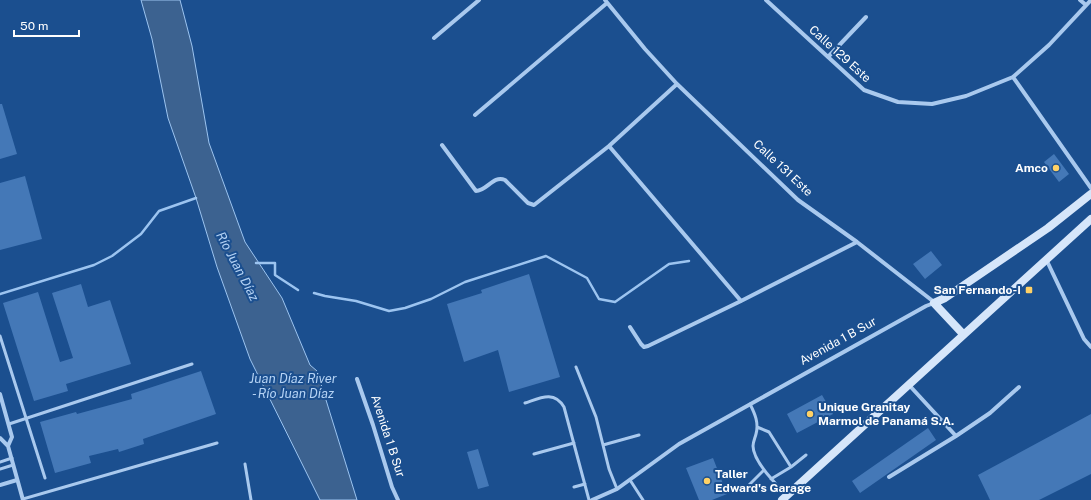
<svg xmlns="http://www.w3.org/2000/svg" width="1091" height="500" font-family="'Public Sans',sans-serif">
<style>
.water{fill:#3c6290;stroke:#9cc4f0}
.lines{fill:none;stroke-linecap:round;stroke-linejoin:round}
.stream{stroke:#9cc4f0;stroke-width:2.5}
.building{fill:#4478b7}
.lane{stroke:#a9c9ee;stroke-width:3}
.street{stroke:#a9c9ee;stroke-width:4}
.secondary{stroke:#d6e6fa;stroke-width:8}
.poi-dot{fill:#ffd166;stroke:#1b4f8f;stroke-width:1.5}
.labels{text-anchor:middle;stroke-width:4;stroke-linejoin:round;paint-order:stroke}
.street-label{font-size:12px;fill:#fff;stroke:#1b4f8f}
.poi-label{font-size:12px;font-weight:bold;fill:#fff;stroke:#1b4f8f;text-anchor:end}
.water-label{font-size:13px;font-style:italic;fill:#b5d3f5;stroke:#1b4f8f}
</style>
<rect width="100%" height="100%" fill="#1b4f8f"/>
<!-- water -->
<path class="water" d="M 141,0 L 180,0 L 192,46 L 209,143 L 245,242 L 282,298 L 310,365 L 317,371 L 357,500 L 320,500 L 250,359 L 217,267 L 196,198 L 168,118 L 152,39 Z"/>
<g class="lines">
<!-- stream -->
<path class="stream" d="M 256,263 L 275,263 L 275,275 L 298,290
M 314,293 L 325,296 L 356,301 L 389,311 L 405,308 L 431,299 L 465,282 L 546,256 L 587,278 L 599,299 L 615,302 L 669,264 L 689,261
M 0,294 L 94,265 L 112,256 L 141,234 L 159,211 L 196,198"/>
</g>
<!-- building -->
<path class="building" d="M 0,104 L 2,104 L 17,154 L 0,159 Z
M 1054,154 L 1069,174 L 1059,182 L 1044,162 Z
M 25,176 L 42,239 L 0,250 L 0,183 Z
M 931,251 L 942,265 L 925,279 L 913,264 Z
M 529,274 L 560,377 L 509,392 L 498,350 L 464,362 L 447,304 L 482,293 L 481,290 Z
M 81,284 L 88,307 L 110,300 L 131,364 L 66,384 L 68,391 L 34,401 L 3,303 L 38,292 L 60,362 L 73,358 L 52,293 Z
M 201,371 L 216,414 L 143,439 L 144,444 L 119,452 L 118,449 L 89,456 L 91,463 L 55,473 L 40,422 L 76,412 L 77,414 L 132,399 L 131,394 Z
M 822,395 L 833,414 L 797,433 L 787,414 Z
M 1091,414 L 1091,474 L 1039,500 L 990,500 L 978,475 Z
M 928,428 L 936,440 L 860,493 L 852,481 Z
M 478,449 L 489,486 L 478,489 L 467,452 Z
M 713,458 L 727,494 L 712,500 L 699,500 L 686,468 Z"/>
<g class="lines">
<!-- lane -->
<path class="lane" d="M 0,336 L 45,478
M 576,367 L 596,417 L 609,469 L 617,489
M 525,403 C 540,398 554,390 564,407 L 589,500
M 750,404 C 755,414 759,423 756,434 C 755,438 753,442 753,446 C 753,461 777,486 787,495
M 9,424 L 192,364
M 757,427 L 769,432 L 791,467
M 603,445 L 639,435
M 534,454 L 574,443
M 0,462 L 12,458
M 245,464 L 251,500
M 0,469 L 13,465
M 771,479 L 791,467 L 806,455
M 630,480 L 643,500
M 574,487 L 585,484
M 743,491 L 764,470
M 23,499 L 217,443"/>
<!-- street -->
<path class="street" d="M 605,0 L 645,49 L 677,84 L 798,200 L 857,242 L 934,302
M 766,0 L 864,90 L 898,102 L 932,104 L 966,96 L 1013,77 L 1049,45 L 1091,0
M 1080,0 L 1086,5
M 434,38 L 479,0
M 828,57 L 866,17
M 1013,77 L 1091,188
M 475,115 L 607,3
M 442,145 L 476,191 C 487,191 493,175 505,180 L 528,203 L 534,205 L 609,146 L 677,84
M 609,146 L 741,301
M 1046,259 L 1084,339 L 1091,347
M 630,327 L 641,344 L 644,347 L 648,346 L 741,301 L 857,242
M 357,379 L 373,425 L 392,487 L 398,500
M 909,385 L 956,436
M 0,394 L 12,437 L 8,446
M 0,438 L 8,446 L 23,500
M 889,477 L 956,436 L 990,413 L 1019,387
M 0,485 L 17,480
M 592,500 L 617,489 L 679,444 L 926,306 L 934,303"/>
<!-- secondary -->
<path class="secondary" d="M 963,334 L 934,303 L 945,298 L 1048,228 L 1091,194
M 782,500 L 1091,219"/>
</g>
<!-- markers -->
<g class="poi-dot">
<circle cx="1056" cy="168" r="4"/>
<rect x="1025" y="286" width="8" height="8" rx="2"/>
<circle cx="810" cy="414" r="4"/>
<circle cx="707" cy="481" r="4"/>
</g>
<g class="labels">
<!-- street labels -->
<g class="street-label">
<text transform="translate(840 54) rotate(42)" y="4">Calle 129 Este</text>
<text transform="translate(783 168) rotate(43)" y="4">Calle 131 Este</text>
<text transform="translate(838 341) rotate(-29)" y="4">Avenida 1 B Sur</text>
<text transform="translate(388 436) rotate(72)" y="4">Avenida 1 B Sur</text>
</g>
<!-- poi labels -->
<g class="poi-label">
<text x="1048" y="172">Amco</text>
<text x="1021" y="294">San Fernando-I</text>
<text x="818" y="411" text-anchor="start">Unique Granitay<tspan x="818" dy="14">Marmol de Panamá S.A.</tspan></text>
<text x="715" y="478" text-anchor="start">Taller<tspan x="715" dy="14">Edward's Garage</tspan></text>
</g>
<!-- water labels -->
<g class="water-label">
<text transform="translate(238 266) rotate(62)" y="5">Río Juan Díaz</text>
<text x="293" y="383">Juan Díaz River<tspan x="293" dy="15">- Río Juan Díaz</tspan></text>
</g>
</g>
<!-- scale -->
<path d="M14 30v6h65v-6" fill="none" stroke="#ffffff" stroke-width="2"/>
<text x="20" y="30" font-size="12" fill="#ffffff" stroke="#1b4f8f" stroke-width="3" paint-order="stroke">50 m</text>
</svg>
